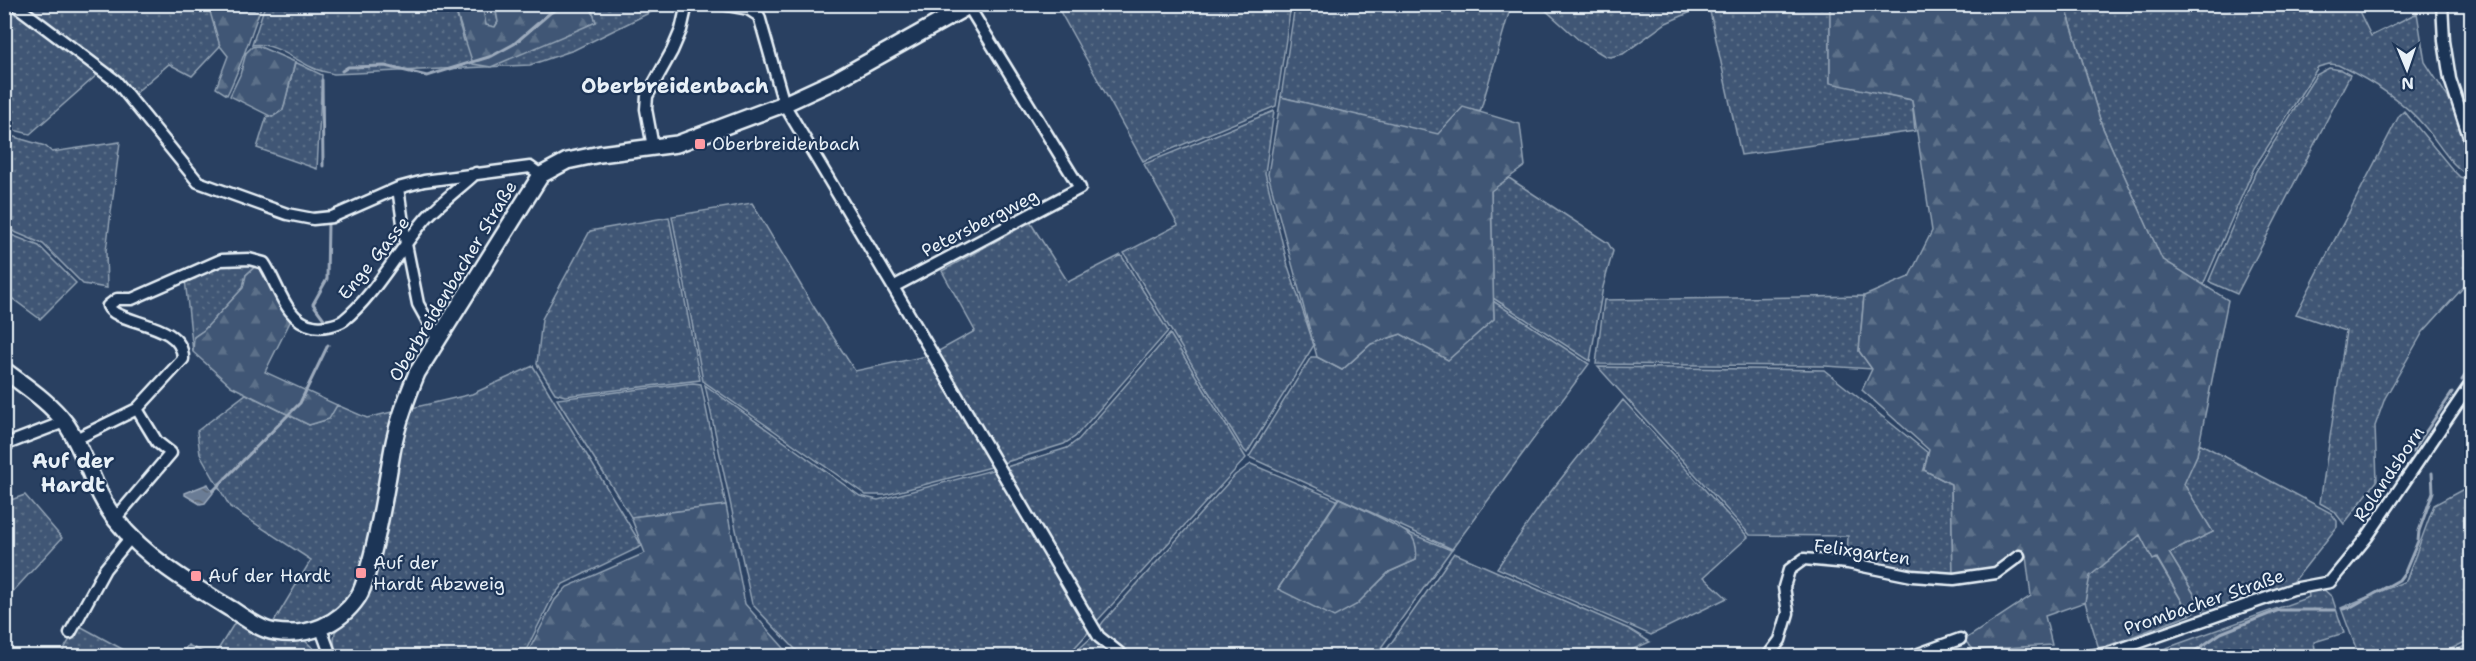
<svg xmlns="http://www.w3.org/2000/svg" width="2476" height="661" font-family="'Shantell Sans',sans-serif">
<style>
.grass{fill:url(#grass-dots);stroke:#94a4b6;stroke-width:1.5}
.forest{fill:url(#forest-firs);stroke:#94a4b6;stroke-width:1.5}
.water{fill:url(#water-waves);stroke:#9dabbd;stroke-width:1.5}
.lines{fill:none;stroke-linecap:round;stroke-linejoin:round}
.stream{stroke:#9dabbd;stroke-width:3}
.street-casing{stroke:#e8f1f8;stroke-width:15}
.secondary-casing{stroke:#e8f1f8;stroke-width:20}
.street{stroke:#1d3557;stroke-width:10}
.secondary{stroke:#1d3557;stroke-width:15}
.poi-dot{fill:#ff9aa2;stroke:#1d3557;stroke-width:2}
.labels{text-anchor:middle;stroke-width:4.5;stroke-linejoin:round;paint-order:stroke}
.poi-label{font-size:18px;fill:#e8f1f8;stroke:#1d3557;text-anchor:start}
.street-label{font-size:18px;fill:#e8f1f8;stroke:#1d3557}
.quarter-label{font-size:21px;font-weight:bold;fill:#e8f1f8;stroke:#1d3557}
</style>
<defs>
<pattern id="grass-dots" width="8" height="8" patternUnits="userSpaceOnUse" patternTransform="scale(1.5)"><rect width="8" height="8" fill="#415774"/><path d="M2 2h.1M6 6h.1" fill="none" stroke="#5c7089" stroke-width="1.8" stroke-linecap="round"/></pattern>
<pattern id="forest-firs" width="22" height="20" patternUnits="userSpaceOnUse" patternTransform="scale(1.5)"><rect width="22" height="20" fill="#415774"/><path d="M5 1l3.5 6h-7zM16 11l3.5 6h-7z" fill="#5c7089"/></pattern>
<pattern id="water-waves" width="16" height="10" patternUnits="userSpaceOnUse" patternTransform="scale(1.5)"><rect width="16" height="10" fill="#6b7c95"/><path d="M0 5q4-4 8 0t8 0" fill="none" stroke="#5a6573"/></pattern>
</defs>
<rect width="100%" height="100%" fill="#294061"/>
<filter id="ink" filterUnits="userSpaceOnUse"><feTurbulence type="fractalNoise" baseFrequency=".0167" numOctaves="2"/><feDisplacementMap in="SourceGraphic" scale="12" xChannelSelector="R" yChannelSelector="G"/><feConvolveMatrix kernelMatrix="1 2 1 2 8 2 1 2 1" color-interpolation-filters="sRGB"/></filter>
<g filter="url(#ink)">
<!-- grass -->
<path class="grass" d="M 6,4 L 98,74 L 30,134 L 5,128 L 4,5 Z
M 1060,4 L 1291,5 L 1276,106 L 1143,161 L 1057,6 Z
M 1721,4 L 1830,5 L 1830,82 L 1912,100 L 1915,131 L 1741,155 L 1709,7 Z
M 2077,4 L 2356,5 L 2371,36 L 2417,13 L 2425,62 L 2451,102 L 2470,147 L 2471,172 L 2465,173 C 2448,162 2438,142 2425,127 C 2402,99 2370,80 2338,65 L 2329,64 L 2318,67 L 2254,168 L 2203,285 L 2162,260 L 2102,126 L 2068,14 Z
M 17,5 L 257,5 L 254,10 L 211,12 L 220,46 L 192,76 L 169,64 L 134,94 Z
M 265,5 L 454,5 L 464,41 L 596,22 L 590,5 L 665,5 L 574,50 L 530,65 L 334,74 C 327,72 318,71 311,67 C 294,59 271,41 252,45 Z
M 482,5 L 495,5 L 498,22 L 495,27 L 486,26 Z
M 1295,5 L 1511,5 L 1511,6 L 1480,112 L 1463,108 L 1438,135 L 1281,97 Z
M 1535,5 L 1707,5 L 1666,23 L 1623,54 L 1610,57 L 1605,56 L 1580,41 L 1543,8 Z
M 295,62 L 322,75 L 317,169 L 257,148 L 267,116 L 272,117 L 283,110 Z
M 2329,68 L 2341,70 L 2350,75 L 2237,294 L 2212,283 L 2209,281 L 2256,171 L 2316,75 Z
M 1274,111 L 1265,173 L 1288,266 L 1314,345 L 1247,453 L 1244,450 L 1124,253 L 1178,225 L 1144,164 Z
M 2404,111 L 2452,169 L 2460,177 L 2471,180 L 2471,279 L 2423,332 L 2385,398 L 2375,426 L 2377,481 L 2344,524 L 2334,511 L 2320,503 L 2346,331 L 2296,314 L 2399,116 Z
M 4,134 L 45,146 L 52,152 L 120,142 L 106,251 L 107,288 L 83,284 L 43,244 L 5,228 Z
M 1509,178 L 1608,243 L 1613,251 L 1603,287 L 1590,361 L 1493,298 L 1491,190 Z
M 752,203 L 812,304 L 855,371 L 931,355 L 995,466 L 885,495 L 866,495 L 703,381 L 672,216 Z
M 669,217 L 700,380 L 565,396 L 555,393 L 537,364 L 542,319 L 590,231 Z
M 1030,222 L 1068,282 L 1121,255 L 1168,331 L 1075,437 L 1064,444 L 1003,463 L 935,353 L 975,331 L 942,271 Z
M 4,232 L 39,246 L 76,283 L 40,319 L 5,293 Z
M 221,261 L 258,264 L 246,275 L 243,288 L 204,330 L 194,337 L 193,352 L 185,279 Z
M 1864,296 L 1859,351 L 1872,369 L 1825,366 L 1596,364 L 1604,300 Z
M 1493,301 L 1589,364 L 1452,549 L 1249,457 L 1311,357 L 1317,357 L 1342,370 L 1371,344 L 1401,334 L 1448,359 L 1494,319 Z
M 1170,334 L 1246,458 L 1098,620 L 1095,620 L 1003,468 L 1067,448 L 1079,439 Z
M 533,366 L 642,546 L 563,584 L 552,598 L 523,656 L 336,656 L 334,641 L 335,632 L 360,602 L 375,573 L 407,409 L 472,394 Z
M 1598,367 L 1824,370 L 1928,453 L 1924,470 L 1951,484 L 1953,575 L 1934,576 L 1847,560 L 1848,536 L 1750,535 Z
M 693,383 L 701,384 L 726,505 L 631,517 L 557,399 Z
M 705,385 L 860,496 L 878,500 L 996,469 L 1089,630 L 1087,634 L 1067,656 L 813,656 L 797,651 L 752,604 Z
M 246,394 L 309,425 L 328,419 L 337,405 L 367,418 L 396,411 C 386,465 378,537 356,586 C 351,598 340,610 330,617 C 313,629 290,627 272,625 L 311,560 L 230,507 L 200,454 L 197,431 Z
M 1623,400 L 1748,537 L 1704,577 L 1727,598 L 1651,635 L 1497,568 L 1545,499 Z
M 2199,443 L 2331,513 L 2337,521 L 2337,527 L 2291,585 L 2204,613 L 2202,607 L 2169,553 L 2213,532 L 2183,484 L 2197,455 Z
M 1251,464 L 1337,500 L 1278,589 L 1356,605 L 1389,572 L 1416,560 C 1418,545 1414,539 1402,530 L 1451,550 L 1375,656 L 1126,656 L 1103,637 L 1099,628 L 1103,622 L 1235,475 Z
M 2471,485 L 2471,639 L 2437,656 L 2359,656 L 2341,608 L 2406,581 L 2434,505 Z
M 25,495 L 62,538 L 5,600 L 5,502 Z
M 2140,534 L 2153,559 L 2157,559 L 2190,615 L 2099,649 L 2085,602 L 2089,576 Z
M 1454,553 L 1629,629 L 1650,642 L 1617,656 L 1382,656 Z
M 2321,587 L 2332,597 L 2344,633 L 2314,642 L 2316,656 L 2144,656 L 2309,597 L 2308,590 Z
M 237,619 L 305,641 L 322,656 L 214,656 Z
M 78,625 L 135,656 L 60,656 Z
M 1091,638 L 1096,638 L 1119,656 L 1071,656 Z
M 2471,643 L 2471,656 L 2444,656 Z
M 188,645 L 210,656 L 180,656 Z"/>
<!-- forest -->
<path class="forest" d="M 257,5 L 262,5 C 250,35 242,65 227,95 L 216,88 L 228,56 L 220,46 L 210,12 L 254,10 Z
M 454,5 L 482,5 L 486,25 L 495,27 L 498,22 L 495,5 L 590,5 L 596,22 L 491,67 L 473,64 Z
M 1830,5 L 2077,5 L 2068,14 L 2102,126 L 2162,259 L 2228,300 L 2197,455 L 2184,484 L 2213,532 L 2169,553 L 2202,607 L 2190,615 L 2157,558 L 2153,560 L 2140,535 L 2090,576 L 2085,602 L 2045,616 L 2052,645 L 1974,650 L 1964,640 L 2031,596 L 2026,556 L 1992,571 L 1953,575 L 1951,484 L 1924,470 L 1929,450 L 1862,390 L 1872,369 L 1859,351 L 1864,296 L 1909,277 L 1932,231 L 1912,100 L 1830,83 Z
M 258,46 L 295,62 L 283,110 L 272,117 L 230,96 L 240,75 L 246,53 L 252,47 Z
M 1281,97 L 1438,134 L 1463,107 L 1520,124 L 1525,166 L 1491,191 L 1494,319 L 1448,360 L 1401,334 L 1371,344 L 1342,370 L 1317,357 L 1268,174 Z
M 258,264 L 292,318 L 265,372 L 337,405 L 329,419 L 309,425 L 231,386 L 193,352 L 194,337 L 204,330 L 243,288 L 246,275 Z
M 1339,498 C 1354,505 1403,527 1412,537 C 1417,544 1417,552 1416,560 L 1389,572 L 1356,605 L 1334,617 L 1278,589 Z
M 726,505 L 745,604 L 791,656 L 526,656 L 555,600 L 567,587 L 645,553 L 631,517 Z"/>
<!-- water -->
<path class="water" d="M 208,484 L 213,493 L 205,503 L 200,504 L 185,495 L 185,493 Z"/>
<g class="lines">
<!-- stream -->
<path class="stream" d="M 342,71 L 348,67 L 385,66 L 427,76 L 492,56 L 514,44 L 550,13 L 566,4
M 322,80 L 323,166
M 324,319 L 313,304 L 327,279 L 328,223
M 2462,380 L 2472,365
M 2412,452 L 2452,393
M 213,491 L 300,403 L 328,345
M 2343,609 L 2351,607 L 2399,580 L 2405,572 L 2418,541 L 2419,531 L 2433,492 L 2432,473
M 2188,656 L 2221,633 L 2279,610 L 2335,610"/>
<defs>
<path id="street" d="M 14,4 L 116,81 L 198,182 L 287,214 L 313,219 L 332,217 L 398,188 L 424,181 L 530,167 L 541,175
M 721,4 L 748,9 L 759,16 L 784,104 L 893,287 L 1080,188 L 967,4
M 2442,4 L 2444,41 L 2450,79 L 2472,146
M 653,147 L 646,109 L 647,96 L 672,51 L 681,30 L 687,4
M 398,188 L 406,244 L 418,304 L 438,340
M 893,287 L 1099,637 L 1123,656
M 76,439 L 137,409 L 183,359 C 184,321 116,325 108,306 L 117,299 L 132,299 L 221,260 L 249,259 L 264,263 C 278,283 285,321 313,326 C 322,328 337,325 344,320 C 376,294 400,247 428,216 C 443,200 461,187 476,173
M 4,445 L 64,422
M 115,519 L 171,453 L 157,442 L 137,409
M 321,629 L 331,656
M 70,633 L 105,569 L 131,537
M 1768,656 L 1780,640 L 1788,613 L 1784,587 L 1789,570 L 1804,559 L 1848,563 L 1912,576 L 1954,579 L 1996,573 L 2019,556
M 1913,656 L 1960,639
M 2090,656 L 2109,653 L 2293,589 L 2330,582 L 2367,537 L 2472,382"/>
<path id="secondary" d="M 4,370 C 25,386 50,402 66,424 C 87,454 93,491 116,520 C 146,558 190,584 231,609 C 244,617 260,630 275,632 C 308,637 339,625 358,597 C 364,588 367,573 370,563 C 381,524 386,486 393,447 C 398,421 407,397 417,373 L 541,175 L 567,161 L 600,154 L 677,144 L 784,104 L 836,80 L 972,4"/>
</defs>
<!-- street casing -->
<use href="#street" class="street-casing"/>
<!-- secondary casing -->
<use href="#secondary" class="secondary-casing"/>
<!-- street -->
<use href="#street" class="street"/>
<!-- secondary -->
<use href="#secondary" class="secondary"/>
</g>
</g>
<!-- markers -->
<g class="poi-dot">
<rect x="694" y="138" width="12" height="12" rx="3"/>
<rect x="355" y="567" width="12" height="12" rx="3"/>
<rect x="190" y="570" width="12" height="12" rx="3"/>
</g>
<g class="labels">
<!-- poi labels -->
<g class="poi-label">
<text x="712" y="150">Oberbreidenbach</text>
<text x="373" y="569">Auf der<tspan x="373" dy="21">Hardt Abzweig</tspan></text>
<text x="208" y="582">Auf der Hardt</text>
</g>
<!-- street labels -->
<g class="street-label">
<text transform="translate(980 223) rotate(-27)" y="6">Petersbergweg</text>
<text transform="translate(374 258) rotate(-51)" y="6">Enge Gasse</text>
<text transform="translate(453 281) rotate(-59)" y="6">Oberbreidenbacher Straße</text>
<text transform="translate(2389 474) rotate(-56)" y="6">Rolandsborn</text>
<text transform="translate(1862 552) rotate(8)" y="6">Felixgarten</text>
<text transform="translate(2204 602) rotate(-19)" y="6">Prombacher Straße</text>
</g>
<!-- quarter labels -->
<g class="quarter-label">
<text x="675" y="93">Oberbreidenbach</text>
<text x="73" y="468">Auf der<tspan x="73" dy="24">Hardt</tspan></text>
</g>
</g>
<!-- margin -->
<rect width="2476" height="661" fill="none" stroke="#1d3557" stroke-width="24"/>
<rect x="12" y="12" width="2452" height="637" fill="none" stroke="#e8f1f8" stroke-width="2" filter="url(#ink)"/>
<!-- north arrow -->
<g transform="translate(2407 69) rotate(178)" stroke="#1d3557" stroke-width="4.5" paint-order="stroke">
<path d="M0-4.5L10 22L0 15L-10 22Z" fill="#e8f1f8"/>
<text y="-9" font-size="16" font-weight="bold" text-anchor="middle" fill="#e8f1f8">N</text>
</g>
</svg>
